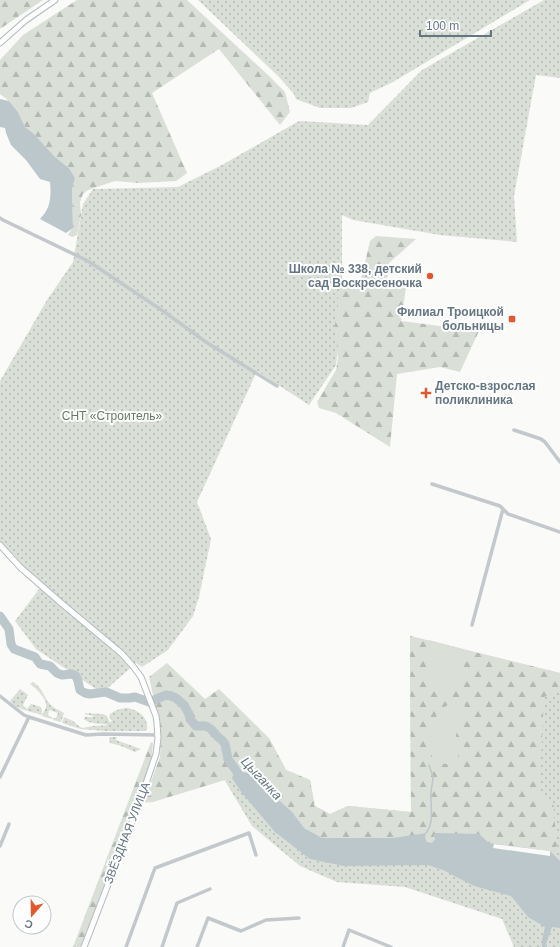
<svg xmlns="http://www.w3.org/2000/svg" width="560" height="947" font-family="Arial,sans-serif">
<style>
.green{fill:url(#green-dots)}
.forest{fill:url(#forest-firs)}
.pitch{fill:#dadfd7}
.water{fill:#bbc7cb}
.pier{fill:#fafaf8}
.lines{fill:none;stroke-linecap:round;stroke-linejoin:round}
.stream{stroke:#bbc7cb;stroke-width:1.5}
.river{stroke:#bbc7cb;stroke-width:9}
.secondary-casing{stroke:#b3babf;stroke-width:7}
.street{stroke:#c3c8cc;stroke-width:3.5}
.secondary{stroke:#fff;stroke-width:5}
.poi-dot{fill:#e4572e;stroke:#fff;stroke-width:1.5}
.labels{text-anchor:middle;stroke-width:4;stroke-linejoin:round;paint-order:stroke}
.poi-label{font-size:12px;font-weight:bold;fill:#657683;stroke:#fff;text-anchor:end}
.park-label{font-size:12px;fill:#687a64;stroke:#fff}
.street-label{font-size:12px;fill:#657683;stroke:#fff}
.water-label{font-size:13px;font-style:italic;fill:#60757c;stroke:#fff}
</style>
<defs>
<pattern id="green-dots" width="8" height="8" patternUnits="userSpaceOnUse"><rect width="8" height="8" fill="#dadfd7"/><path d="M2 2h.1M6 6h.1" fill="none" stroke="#b4b9b4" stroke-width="1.8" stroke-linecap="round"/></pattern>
<pattern id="forest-firs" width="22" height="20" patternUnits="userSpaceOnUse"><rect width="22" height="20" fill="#dadfd7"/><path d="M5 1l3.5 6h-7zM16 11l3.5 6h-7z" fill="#b4b9b4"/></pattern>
</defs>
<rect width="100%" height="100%" fill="#fafaf8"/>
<!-- green -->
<path class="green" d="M 198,0 L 530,0 L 393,82 L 370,93 L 368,102 L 351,108 L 320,108 L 296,99 L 294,94 L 278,76 Z
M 544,0 L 560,0 L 560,78 L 536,75 L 514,196 L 517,242 L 440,235 L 353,220 L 342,215 L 342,317 L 336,365 L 309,405 L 257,371 L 197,502 L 211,539 L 199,597 L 193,616 L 168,650 L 142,667 L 136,663 L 102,693 L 36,649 L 15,621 L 43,584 L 0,546 L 0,381 L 47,300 L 73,262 L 83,204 L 93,189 L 178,187 L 222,165 L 299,121 L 368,125 L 422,70 Z
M 410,636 L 560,673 L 560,947 L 514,947 L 502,919 L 405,887 L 337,882 L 300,866 L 252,826 L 218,769 L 269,738 L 286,770 L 310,780 L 315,806 L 330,814 L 348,806 L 411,812 Z
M 33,682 C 43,688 43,697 51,705 C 54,709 60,710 64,713 L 61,722 L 53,720 L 54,718 L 56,718 L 58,713 L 49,710 L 48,715 L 53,718 L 52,719 L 42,716 C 43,712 46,709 46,706 C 48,700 35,687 30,684 Z
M 20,689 L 28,695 L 23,705 L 27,709 L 31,704 C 37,706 45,705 41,715 C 31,711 17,710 10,701 Z
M 128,708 C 138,710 149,718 147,729 L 145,731 L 105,731 L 81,729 L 62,723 L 64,717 L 73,721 L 80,727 L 83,728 L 93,726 L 109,725 C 102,723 91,725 84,719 L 85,717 L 94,717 L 93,716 L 85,714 L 85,713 L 103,714 L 107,716 L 110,723 L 112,720 L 111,720 L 109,715 C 115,710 121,708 128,708 Z
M 111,737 L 117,737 L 116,740 L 141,749 L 135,752 L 121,746 L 110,743 L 109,738 Z"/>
<!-- forest -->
<path class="forest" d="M 0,0 L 43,0 L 0,29 Z
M 77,0 L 187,0 L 268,75 L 285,92 L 290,112 L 280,125 L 219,49 L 152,93 L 187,173 L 176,181 L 138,183 L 115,181 L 88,190 L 83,194 L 80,202 L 81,215 L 77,235 L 72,237 L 68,235 L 73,227 L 72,189 L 75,178 L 69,168 L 55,157 L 33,133 L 25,127 L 18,112 L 9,101 L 0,94 L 0,60 L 23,35 Z
M 376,236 L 416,239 L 389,263 L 386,286 L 406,288 L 401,321 L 479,331 L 460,372 L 440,367 L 397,374 L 390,447 L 336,413 L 319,408 L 317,402 L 336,370 L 338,358 L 335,325 L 340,281 L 360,284 L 370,241 Z
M 410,636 L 560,673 L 560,691 L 544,697 L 539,796 L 553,801 L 557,845 L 553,854 L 550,851 L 489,843 L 434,834 L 435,839 L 432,843 L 427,842 L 425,838 L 425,834 L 394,838 L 322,838 L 304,828 L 292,812 L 248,773 L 153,802 L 143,803 L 160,757 L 161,731 L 149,677 L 167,663 L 205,699 L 219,689 L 269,738 L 286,770 L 310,780 L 314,806 L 330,814 L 348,806 L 411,812 Z
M 151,742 L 153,743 L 151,761 L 145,778 L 81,947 L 73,947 Z"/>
<!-- pitch -->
<path class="pitch" d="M 429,640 L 463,649 L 459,666 L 462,684 L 453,691 L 441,696 L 431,689 L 426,668 Z
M 465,703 L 463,717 L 456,735 L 459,765 L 435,763 L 428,747 L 438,710 L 450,704 Z"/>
<!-- water -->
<path class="water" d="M 0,99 L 9,101 L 18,112 L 25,127 L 33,133 L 55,157 L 69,168 L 75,178 L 72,189 L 73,228 L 66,233 L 40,219 C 42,216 45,214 46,211 C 51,203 51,192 50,182 L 40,179 L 26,160 L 11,145 L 6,133 L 5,128 L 0,127 Z
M 237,772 L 248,773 L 292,812 L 304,828 L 322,838 L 394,838 L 426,833 L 425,838 L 427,842 L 432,843 L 435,839 L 434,833 L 479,834 L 489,843 L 550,851 L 560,861 L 560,928 L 552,927 L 546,944 L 547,947 L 542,947 L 542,940 L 545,927 L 528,917 L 511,896 L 474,886 L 443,870 L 428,865 L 344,866 L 310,859 L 275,832 L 242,793 L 232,778 Z"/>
<!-- pier -->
<path class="pier" d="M 494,844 L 550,851 L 550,856 L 493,848 Z"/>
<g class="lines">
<!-- stream -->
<path class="stream" d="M 426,833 C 435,822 430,806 431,793 C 431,788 433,782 433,777 C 432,773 430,769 429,765"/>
<!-- river -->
<path class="river" d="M 0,616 L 9,629 L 11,644 L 14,649 L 35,657 L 40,664 L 50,666 L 57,673 L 62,675 L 72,674 L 76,676 L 78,681 L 80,690 L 85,693 L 90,694 L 106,692 L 120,698 L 130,698 L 135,697 L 149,702 L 166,695 L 171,696 L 176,698 L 184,705 L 189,714 L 190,719 L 196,726 L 206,726 L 211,729 L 218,737 L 222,740 L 225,744 L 228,759 L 237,772 L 245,780"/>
<defs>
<path id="secondary" d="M 0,43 L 26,20 L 55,0
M 0,545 L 20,567 L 60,602 L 121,653 L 132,665 L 141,677 L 156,716 L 157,723 L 158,738 L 156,754 L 139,804 L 84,947"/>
</defs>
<!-- secondary casing -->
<use href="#secondary" class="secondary-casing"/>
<!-- street -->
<path class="street" d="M 0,218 L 3,220 L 88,261 L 163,311 L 206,342 L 277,386
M 514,430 L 541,439 L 545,442 L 560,462
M 432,484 L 500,506 L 508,514 L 560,532
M 472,625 L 503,509
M 0,696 L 24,715 L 29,717
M 0,777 L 29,717 L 86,735 L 103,734 L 158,735
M 0,846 L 9,824
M 126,947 L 155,868 L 249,833 L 256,855
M 162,947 L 177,903 L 210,889
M 197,947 L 208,918 L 241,931 L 266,920 L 299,918
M 343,947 L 349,930 L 391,947"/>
<!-- secondary -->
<use href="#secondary" class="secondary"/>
</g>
<!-- markers -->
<g class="poi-dot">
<circle cx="430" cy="276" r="4"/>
<rect x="508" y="315" width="8" height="8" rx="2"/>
<path d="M424 387h4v4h4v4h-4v4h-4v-4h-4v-4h4z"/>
</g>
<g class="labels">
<!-- poi labels -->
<g class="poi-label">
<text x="422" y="273">Школа № 338, детский<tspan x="422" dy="14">сад Воскресеночка</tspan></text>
<text x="504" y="316">Филиал Троицкой<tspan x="504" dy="14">больницы</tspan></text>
<text x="435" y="390" text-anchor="start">Детско-взрослая<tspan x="435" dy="14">поликлиника</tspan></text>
</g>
<!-- park labels -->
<g class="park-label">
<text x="112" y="420">СНТ «Строитель»</text>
</g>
<!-- street labels -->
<g class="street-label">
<text transform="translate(127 833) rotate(-69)" y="4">ЗВЁЗДНАЯ УЛИЦА</text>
</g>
<!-- water labels -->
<g class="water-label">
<text transform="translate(262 778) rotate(47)" y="5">Цыганка</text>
</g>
</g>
<!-- north arrow -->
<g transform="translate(32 915) rotate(200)"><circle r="19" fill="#ffffff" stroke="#c1c8cd"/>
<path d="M0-3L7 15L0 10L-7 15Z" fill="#e4572e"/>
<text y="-6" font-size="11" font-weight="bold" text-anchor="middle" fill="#657683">С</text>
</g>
<!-- scale -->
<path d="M420 30v6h71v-6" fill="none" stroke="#657683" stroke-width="2"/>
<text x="426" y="30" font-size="12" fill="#657683" stroke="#ffffff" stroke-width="3" paint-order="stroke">100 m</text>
</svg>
